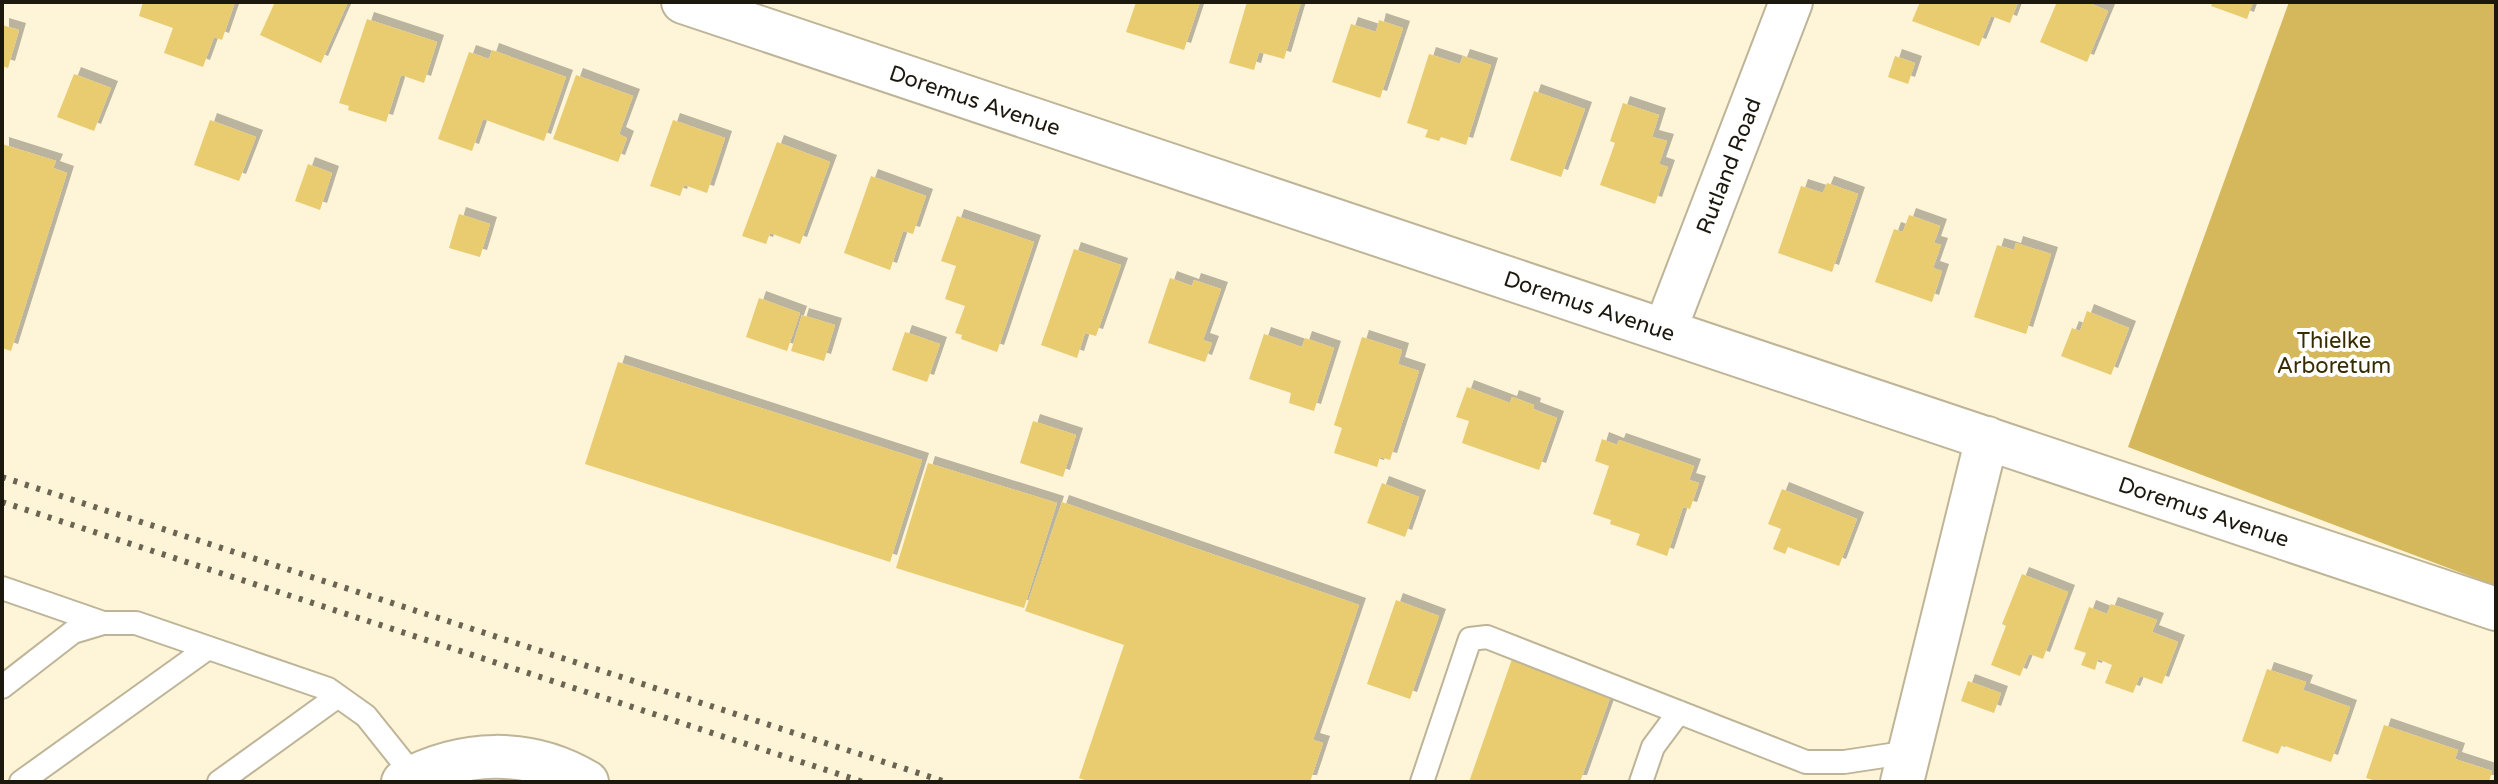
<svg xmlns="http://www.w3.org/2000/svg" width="2498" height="784" font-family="'Varela Round',sans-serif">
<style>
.forest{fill:#d5b75c}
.building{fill:#eacc70;filter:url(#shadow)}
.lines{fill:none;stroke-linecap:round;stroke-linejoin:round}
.lane-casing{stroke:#beb498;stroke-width:26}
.street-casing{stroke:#beb498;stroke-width:46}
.lane{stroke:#fff;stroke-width:22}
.street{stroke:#fff;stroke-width:42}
.rail{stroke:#6a6453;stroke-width:6;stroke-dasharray:4 8;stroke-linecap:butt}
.labels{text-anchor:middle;stroke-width:8;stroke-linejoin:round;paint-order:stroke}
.street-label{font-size:22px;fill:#1c180e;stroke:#fff}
.park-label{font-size:22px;fill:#382c02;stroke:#fff}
</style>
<defs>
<filter id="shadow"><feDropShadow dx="7" dy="-7" stdDeviation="0" flood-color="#0004"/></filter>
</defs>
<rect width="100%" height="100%" fill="#fef4d7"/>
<!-- forest -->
<path class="forest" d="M 2289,2 L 2496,2 L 2496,586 L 2128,447 Z"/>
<!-- building -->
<path class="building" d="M 143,2 L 235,2 L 222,40 L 214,37 L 203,67 L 164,53 L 173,28 L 139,16 Z
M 275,2 L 348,2 L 321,63 L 260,35 Z
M 1136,2 L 1200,2 L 1184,50 L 1126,32 Z
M 1247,2 L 1301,2 L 1284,59 L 1259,52 L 1254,70 L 1229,63 Z
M 1920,2 L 2018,2 L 2010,23 L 1991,16 L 1979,46 L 1912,21 Z
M 2057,2 L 2087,2 L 2108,11 L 2087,62 L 2040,42 Z
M 2213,2 L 2253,2 L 2247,19 L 2211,6 Z
M 367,19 L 437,42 L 424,83 L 401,75 L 386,122 L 348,110 L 349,106 L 339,103 Z
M 1379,20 L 1403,28 L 1380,98 L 1332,82 L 1351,24 L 1376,32 Z
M 2,25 L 19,30 L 8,68 L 2,66 Z
M 492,50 L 566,77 L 544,141 L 483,119 L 472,151 L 438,139 L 469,52 L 489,59 Z
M 1429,54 L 1460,64 L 1463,56 L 1491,65 L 1466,145 L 1441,137 L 1439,141 L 1425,137 L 1428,130 L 1407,123 Z
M 1895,56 L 1915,63 L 1908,84 L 1888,77 Z
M 74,74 L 111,88 L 94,131 L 57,117 Z
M 576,75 L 633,96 L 619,134 L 627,138 L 618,162 L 553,139 Z
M 1534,91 L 1585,109 L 1561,177 L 1510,160 Z
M 1623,103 L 1659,115 L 1652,137 L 1667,141 L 1659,164 L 1668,167 L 1655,204 L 1600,185 L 1615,143 L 1610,141 Z
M 210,120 L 256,137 L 239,181 L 194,165 Z
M 673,120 L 725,138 L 707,193 L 684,185 L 680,196 L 650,186 Z
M 777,142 L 830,162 L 800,244 L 770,233 L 766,244 L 742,236 Z
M 2,144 L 56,161 L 53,168 L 67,173 L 11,351 L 2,348 Z
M 308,164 L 332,173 L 320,210 L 295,201 Z
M 871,176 L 926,196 L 913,234 L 903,231 L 890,270 L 844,253 Z
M 1827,183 L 1858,194 L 1832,272 L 1778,253 L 1801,186 L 1823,193 Z
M 459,214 L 490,224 L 480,257 L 449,248 Z
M 1909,215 L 1940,226 L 1934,243 L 1941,245 L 1933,268 L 1942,271 L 1932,302 L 1875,282 L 1894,229 L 1903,232 Z
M 957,216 L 1034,242 L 997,352 L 961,339 L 962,335 L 955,333 L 965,306 L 945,299 L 956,266 L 941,261 Z
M 2016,243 L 2051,254 L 2026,334 L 1974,317 L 1997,245 L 2014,250 Z
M 1074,249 L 1121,265 L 1096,336 L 1085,333 L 1077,358 L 1041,345 Z
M 1170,278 L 1192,286 L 1194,280 L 1221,289 L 1203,340 L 1212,343 L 1205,362 L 1148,343 Z
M 759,298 L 800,313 L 787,351 L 746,337 Z
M 2087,311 L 2129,328 L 2111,375 L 2061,356 L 2072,328 L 2080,331 Z
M 802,315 L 835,325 L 824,361 L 791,351 Z
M 905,332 L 940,344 L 927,382 L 892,370 Z
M 1264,334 L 1302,347 L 1305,338 L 1334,348 L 1314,411 L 1289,403 L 1291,393 L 1249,379 Z
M 1362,337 L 1402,350 L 1398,364 L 1419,371 L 1390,460 L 1380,457 L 1377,467 L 1334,453 L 1342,428 L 1334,425 Z
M 618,362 L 922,460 L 890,562 L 585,464 Z
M 1467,387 L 1510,403 L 1512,397 L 1534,405 L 1533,409 L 1557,418 L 1539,470 L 1462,443 L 1469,421 L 1456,417 Z
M 1033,421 L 1076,435 L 1063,477 L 1020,463 Z
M 1602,439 L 1617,445 L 1619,440 L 1694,466 L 1689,480 L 1699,483 L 1690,509 L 1683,507 L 1667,556 L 1636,545 L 1640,534 L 1610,524 L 1611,520 L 1593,514 L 1609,466 L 1595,461 Z
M 928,463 L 1057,503 L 1024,608 L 896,568 Z
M 1382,483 L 1419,497 L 1405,537 L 1367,523 Z
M 1782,489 L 1857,519 L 1839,566 L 1788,547 L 1785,554 L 1773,549 L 1781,529 L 1768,524 Z
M 1062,502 L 1359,605 L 1313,740 L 1323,743 L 1310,782 L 1090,782 L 1079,778 L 1124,645 L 1025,611 Z
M 2022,574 L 2068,592 L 2043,659 L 2029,654 L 2020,676 L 1991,665 L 2006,626 L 2002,624 Z
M 1396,600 L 1439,616 L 1410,699 L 1367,684 Z
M 2111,604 L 2157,620 L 2152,632 L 2178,642 L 2162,684 L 2140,676 L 2133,693 L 2105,683 L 2112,665 L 2098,659 L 2095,670 L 2081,665 L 2086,653 L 2074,649 L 2089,607 L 2107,614 Z
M 1512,659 L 1611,695 L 1580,782 L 1469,782 Z
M 2267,669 L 2306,682 L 2303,690 L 2350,707 L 2331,762 L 2282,745 L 2278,754 L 2242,741 Z
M 1968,681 L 2001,693 L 1994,713 L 1961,701 Z
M 2384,725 L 2458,750 L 2455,759 L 2492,771 L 2489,782 L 2379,782 L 2366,778 Z"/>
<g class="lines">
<defs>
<path id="lane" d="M 2,588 L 103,623
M 2,687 L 73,632 L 103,623 L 136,623 L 328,689 L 366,716 L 414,776
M 21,782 L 208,648
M 219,782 L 338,696
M 1422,782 L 1470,639 L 1487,637 L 1806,762 L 1844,762 L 1910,752
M 1641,782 L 1653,747 L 1679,712"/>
<g id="street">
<path id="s1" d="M 683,2 L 2496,609"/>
<path id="s2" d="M 1665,330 L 1791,2"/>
<path d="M 403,782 C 461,750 529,747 587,782"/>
<path d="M 1902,782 L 1987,438"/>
</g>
</defs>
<!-- lane casing -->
<use href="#lane" class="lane-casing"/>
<!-- street casing -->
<use href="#street" class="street-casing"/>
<!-- lane -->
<use href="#lane" class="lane"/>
<!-- street -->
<use href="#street" class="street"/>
<!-- rail -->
<path class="rail" d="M 2,477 L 946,782
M 2,502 L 863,782"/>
</g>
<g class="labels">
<!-- street labels -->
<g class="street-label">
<text dy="8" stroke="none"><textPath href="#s1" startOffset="308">Doremus Avenue</textPath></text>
<text dy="8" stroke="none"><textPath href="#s2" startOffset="176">Rutland Road</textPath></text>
<text dy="8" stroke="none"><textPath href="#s1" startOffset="956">Doremus Avenue</textPath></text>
<text dy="8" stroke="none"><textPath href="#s1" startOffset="1604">Doremus Avenue</textPath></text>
</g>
<!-- park labels -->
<g class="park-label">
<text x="2334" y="348">Thielke<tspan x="2334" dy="25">Arboretum</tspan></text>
</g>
</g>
<!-- border -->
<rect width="2498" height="784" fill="none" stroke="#1c180e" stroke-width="8"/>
</svg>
